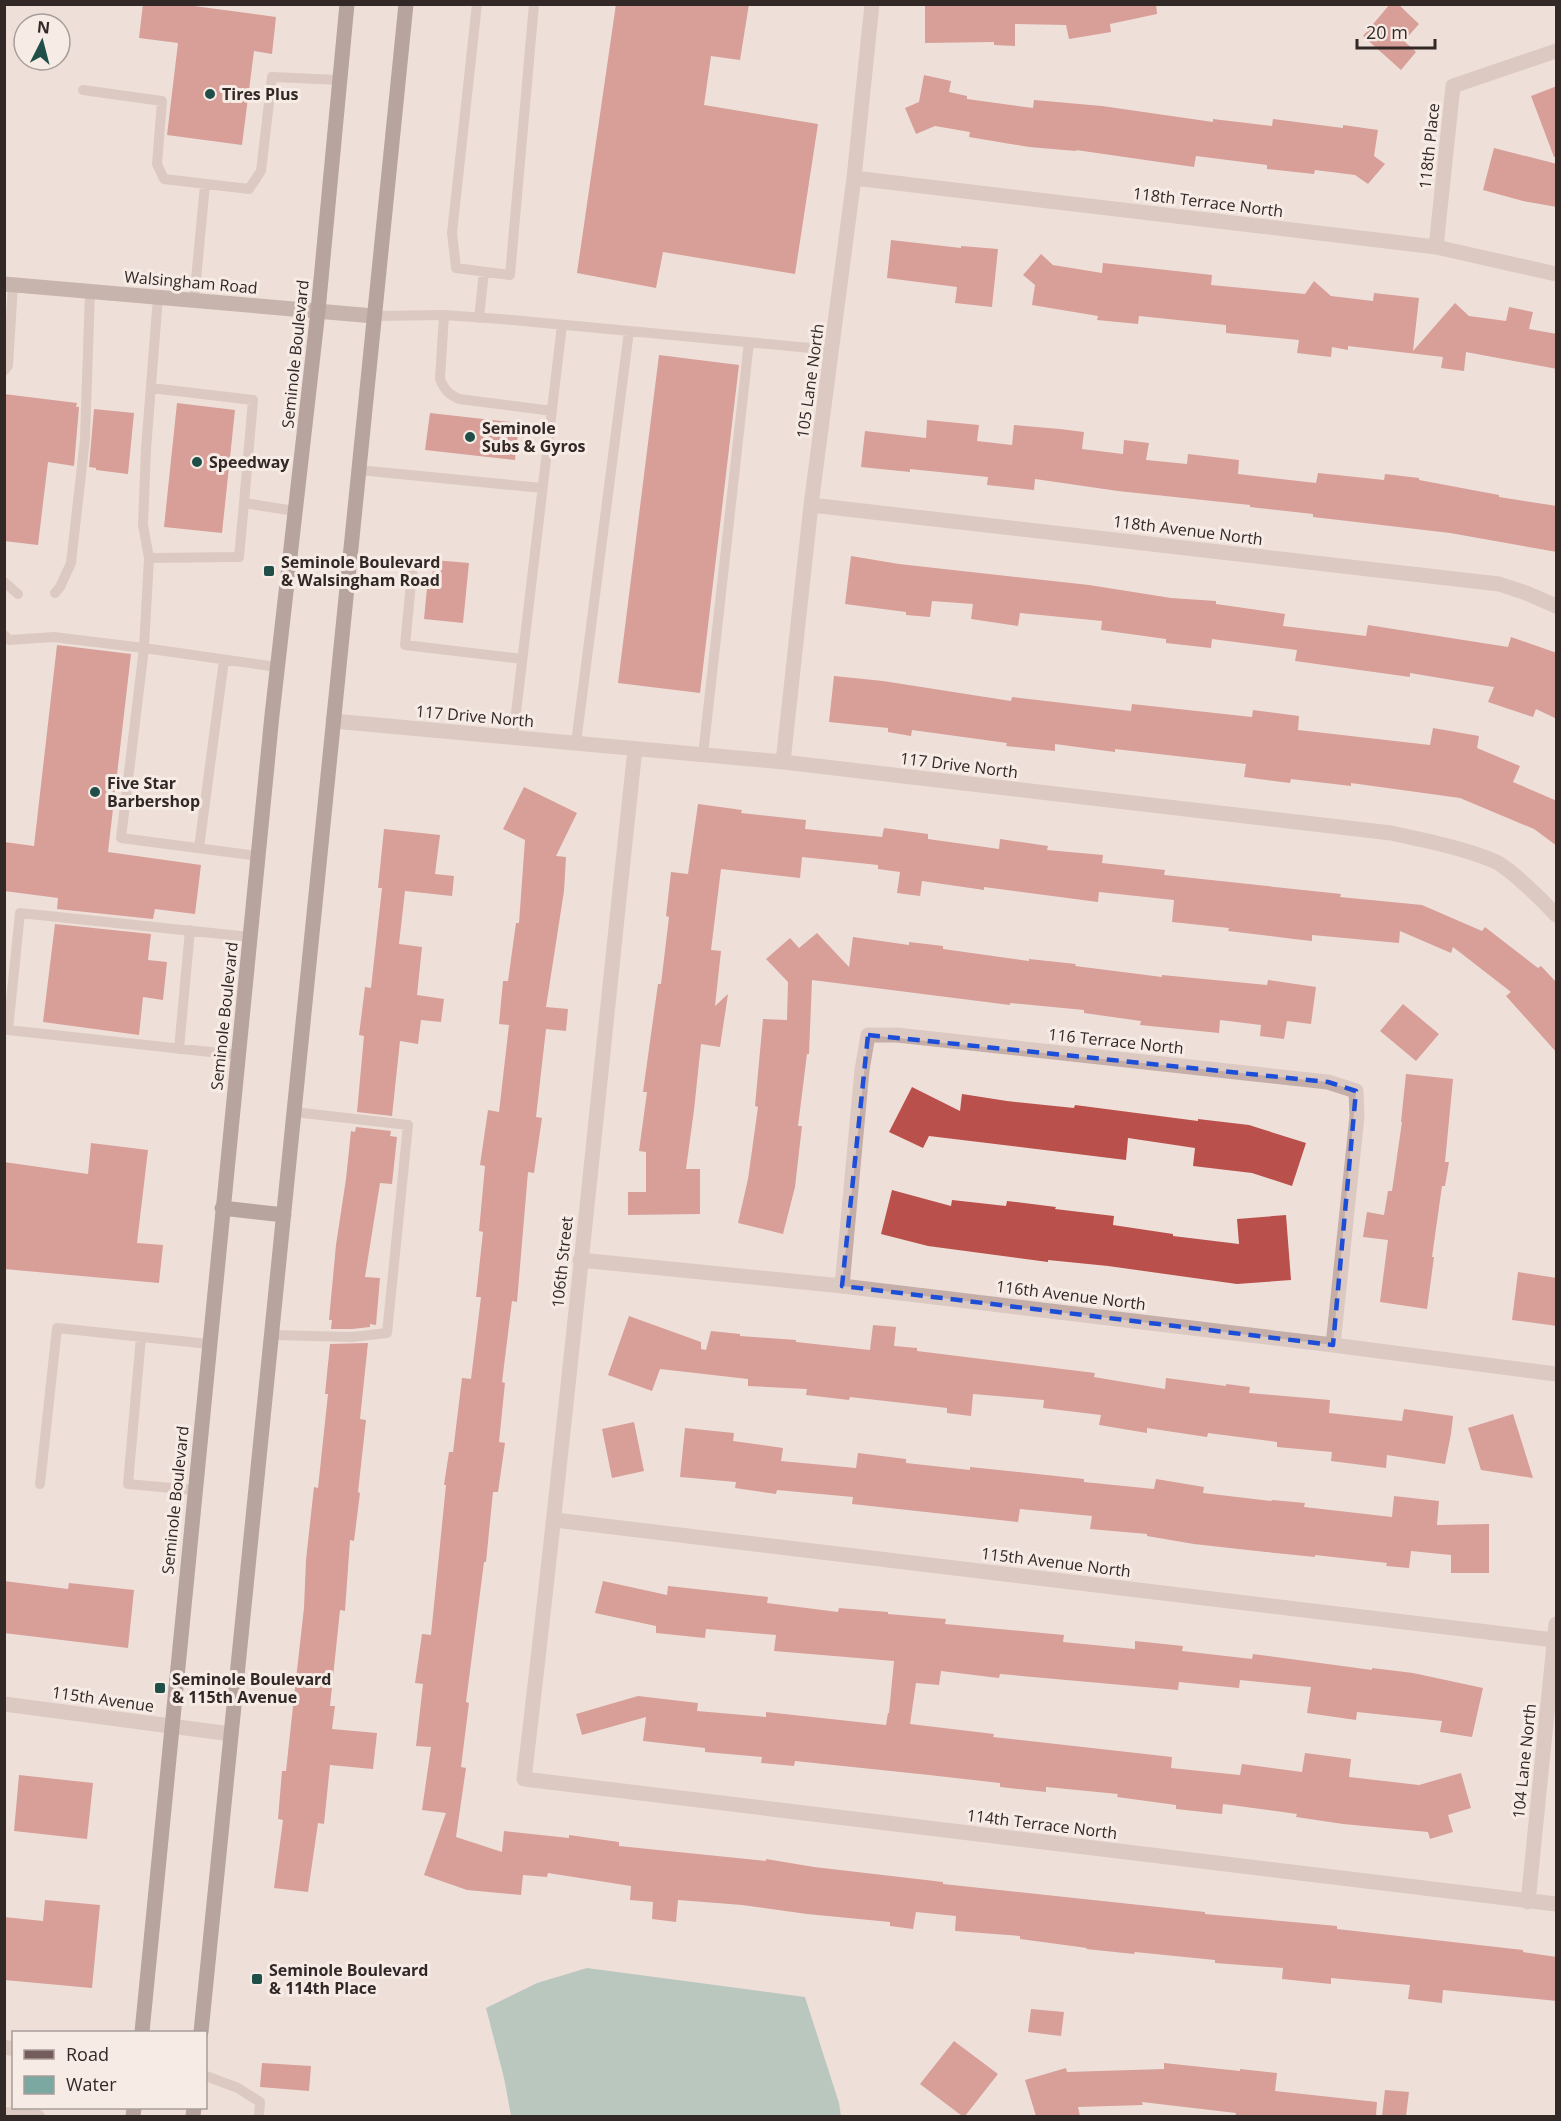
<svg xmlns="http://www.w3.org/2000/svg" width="1561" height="2121" font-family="'Open Sans',sans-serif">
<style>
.water{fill:#7ba8a1}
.building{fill:#ba504b}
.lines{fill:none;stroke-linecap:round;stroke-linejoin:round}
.lane{stroke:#c5aea7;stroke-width:10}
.street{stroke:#c5aea7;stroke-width:15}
.secondary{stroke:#987e78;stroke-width:15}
.primary{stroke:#735c59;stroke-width:15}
.marked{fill:none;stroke:#1d4ed8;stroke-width:4.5;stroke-dasharray:12 8;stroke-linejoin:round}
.poi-dot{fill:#204f49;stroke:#f7ebe5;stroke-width:2}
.labels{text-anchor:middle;stroke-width:6;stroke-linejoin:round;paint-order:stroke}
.poi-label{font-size:16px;font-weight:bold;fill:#322826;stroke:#f7ebe5;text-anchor:start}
.street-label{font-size:16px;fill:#322826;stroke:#f7ebe5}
</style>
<rect width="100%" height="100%" fill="#eee0d9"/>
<!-- water -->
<path class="water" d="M 587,1968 L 805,1997 L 839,2103 L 841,2116 L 511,2116 L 504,2078 L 486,2008 L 537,1983 Z"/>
<!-- building -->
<path class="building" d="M 143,4 L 179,4 L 276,17 L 272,54 L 254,51 L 242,145 L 167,135 L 178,43 L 139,38 Z
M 616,4 L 749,4 L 740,60 L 711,56 L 704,105 L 818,124 L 795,274 L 663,252 L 656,288 L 577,273 Z
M 925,4 L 1156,4 L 1157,14 L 1110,24 L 1111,32 L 1069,39 L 1066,25 L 1015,24 L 1015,46 L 994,45 L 994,42 L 925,43 Z
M 1390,4 L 1398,4 L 1419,24 L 1404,41 L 1416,52 L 1401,70 L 1363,36 Z
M 924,75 L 951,81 L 949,92 L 967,96 L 967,99 L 1033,108 L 1034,100 L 1102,106 L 1213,122 L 1213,119 L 1272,126 L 1273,119 L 1343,128 L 1343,125 L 1378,130 L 1374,156 L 1385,164 L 1368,184 L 1355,175 L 1315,170 L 1314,174 L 1267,169 L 1267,165 L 1196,156 L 1194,167 L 1076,150 L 1076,151 L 1029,147 L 969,137 L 970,132 L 935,126 L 916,134 L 905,108 L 919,102 Z
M 1557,86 L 1557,157 L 1554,157 L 1531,96 Z
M 1494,148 L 1557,164 L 1557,207 L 1523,201 L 1483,190 Z
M 891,240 L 961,248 L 961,246 L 998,249 L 992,307 L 955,303 L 957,287 L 887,278 Z
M 1041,254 L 1053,265 L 1102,273 L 1103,263 L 1212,275 L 1211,285 L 1305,294 L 1314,281 L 1331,296 L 1373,301 L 1374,293 L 1419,298 L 1413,351 L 1455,303 L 1469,316 L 1506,321 L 1509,307 L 1533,312 L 1529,329 L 1557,334 L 1557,369 L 1466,352 L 1464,371 L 1441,368 L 1443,357 L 1348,346 L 1348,350 L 1332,347 L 1331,357 L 1297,353 L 1299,340 L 1226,333 L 1226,325 L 1139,316 L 1138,324 L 1097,320 L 1098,316 L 1032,305 L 1035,285 L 1023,275 Z
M 659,355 L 739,365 L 700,693 L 618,683 Z
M 4,394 L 77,403 L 76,407 L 79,407 L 74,466 L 48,462 L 38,545 L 4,541 Z
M 177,403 L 235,410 L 222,533 L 164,527 Z
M 94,409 L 134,413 L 128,474 L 96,470 L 96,468 L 89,467 Z
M 430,413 L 519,423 L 515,460 L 425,450 Z
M 927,420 L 979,425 L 977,441 L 1012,445 L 1014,425 L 1060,429 L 1084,432 L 1082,449 L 1123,454 L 1124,440 L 1149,443 L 1146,460 L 1187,464 L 1188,454 L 1239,460 L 1238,474 L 1316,483 L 1318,473 L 1384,480 L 1385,474 L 1419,478 L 1419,480 L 1499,495 L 1499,497 L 1557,506 L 1557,552 L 1450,533 L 1313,517 L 1313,514 L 1250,507 L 1250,505 L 1118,491 L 1035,479 L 1034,490 L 987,485 L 988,477 L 910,469 L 910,472 L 861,467 L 865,431 L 926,438 Z
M 851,556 L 899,564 L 1089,585 L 1171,598 L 1216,601 L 1216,604 L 1285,614 L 1283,626 L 1366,636 L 1368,625 L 1508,647 L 1511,637 L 1557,653 L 1557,719 L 1536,709 L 1533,717 L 1488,702 L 1494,687 L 1410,673 L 1410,677 L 1295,661 L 1297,650 L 1212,639 L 1211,648 L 1166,643 L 1166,639 L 1101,630 L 1102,621 L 1020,613 L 1018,626 L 971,619 L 973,604 L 932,601 L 930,617 L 906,615 L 906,612 L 845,604 Z
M 434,560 L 469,563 L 463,623 L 424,619 L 427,588 L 431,589 Z
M 57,645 L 131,654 L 108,852 L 201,865 L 195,914 L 155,909 L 153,919 L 57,909 L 58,898 L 4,891 L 4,842 L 34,846 Z
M 834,676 L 883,681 L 1011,701 L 1012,697 L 1131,711 L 1132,704 L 1252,717 L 1253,710 L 1299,716 L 1298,730 L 1430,745 L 1433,728 L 1479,736 L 1477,748 L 1520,766 L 1513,782 L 1557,801 L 1557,846 L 1534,829 L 1460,798 L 1351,783 L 1351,786 L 1291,779 L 1290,783 L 1244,777 L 1246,764 L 1115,749 L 1115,752 L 1055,744 L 1055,751 L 1006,746 L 1007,743 L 912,730 L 911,736 L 888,732 L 888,728 L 829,722 Z
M 524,787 L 577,813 L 556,856 L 566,857 L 564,891 L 546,1007 L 568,1009 L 566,1031 L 546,1029 L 536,1117 L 542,1118 L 534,1173 L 528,1172 L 517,1302 L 512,1301 L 502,1382 L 505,1383 L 499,1442 L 505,1443 L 498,1492 L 493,1492 L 486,1562 L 484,1562 L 466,1702 L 469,1703 L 461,1767 L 466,1768 L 456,1837 L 502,1852 L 504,1831 L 569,1838 L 569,1835 L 619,1842 L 619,1846 L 766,1861 L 766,1859 L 814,1867 L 943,1882 L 943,1884 L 1205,1912 L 1205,1914 L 1337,1926 L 1337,1929 L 1523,1950 L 1523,1952 L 1557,1957 L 1557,2001 L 1443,1990 L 1442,2003 L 1408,1999 L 1410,1985 L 1331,1978 L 1331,1984 L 1282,1979 L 1283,1968 L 1215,1963 L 1215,1960 L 1135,1952 L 1134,1954 L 1086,1949 L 1087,1948 L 1020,1939 L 1020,1936 L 955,1931 L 956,1916 L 916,1912 L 913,1929 L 890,1926 L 890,1922 L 807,1914 L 742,1905 L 678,1900 L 676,1922 L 652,1919 L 653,1902 L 630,1900 L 631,1886 L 548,1873 L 547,1877 L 523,1875 L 521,1895 L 467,1890 L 424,1875 L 446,1813 L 422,1810 L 431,1747 L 416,1746 L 423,1684 L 415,1683 L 422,1634 L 431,1635 L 446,1485 L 444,1485 L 449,1452 L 453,1452 L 462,1378 L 471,1379 L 481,1297 L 476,1297 L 483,1232 L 479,1231 L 485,1166 L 480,1165 L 488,1110 L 499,1112 L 509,1025 L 499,1024 L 503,981 L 508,981 L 516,923 L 519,923 L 525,840 L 503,829 Z
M 698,804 L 742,810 L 741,813 L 806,820 L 805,829 L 882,837 L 884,828 L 928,834 L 928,839 L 999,849 L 1000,839 L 1048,846 L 1047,850 L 1103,855 L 1102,863 L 1165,870 L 1164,875 L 1341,894 L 1340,897 L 1422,905 L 1482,931 L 1485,927 L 1538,968 L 1541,966 L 1557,983 L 1557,1053 L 1506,996 L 1511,992 L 1453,947 L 1451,953 L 1400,931 L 1399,943 L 1312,935 L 1312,941 L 1294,939 L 1228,931 L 1229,928 L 1172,922 L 1174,900 L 1099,892 L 1098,902 L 984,887 L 984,890 L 922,881 L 920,896 L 897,893 L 900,872 L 878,869 L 878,865 L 802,857 L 800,878 L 721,869 L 711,950 L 721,951 L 715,1006 L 728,994 L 720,1047 L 701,1044 L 694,1110 L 686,1169 L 700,1169 L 700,1214 L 628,1215 L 628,1192 L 646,1192 L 646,1152 L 639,1151 L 647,1092 L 643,1092 L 658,984 L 661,984 L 669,917 L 666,916 L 671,872 L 688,874 Z
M 384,829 L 440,835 L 435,874 L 454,876 L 452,896 L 405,891 L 399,944 L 422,947 L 417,995 L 444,999 L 441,1022 L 421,1020 L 418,1044 L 400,1041 L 392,1116 L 357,1112 L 364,1036 L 359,1035 L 365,987 L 371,988 L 382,888 L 378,888 Z
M 55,924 L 151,934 L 148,960 L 167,962 L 163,1000 L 143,997 L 139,1035 L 43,1022 Z
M 817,933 L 849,967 L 853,937 L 909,945 L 909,942 L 943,946 L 943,949 L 1029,961 L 1029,959 L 1076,964 L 1075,966 L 1162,977 L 1162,975 L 1267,985 L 1268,980 L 1316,987 L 1311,1024 L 1287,1021 L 1284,1039 L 1260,1036 L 1261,1025 L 1220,1020 L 1219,1033 L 1140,1025 L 1141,1021 L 1084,1013 L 1084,1010 L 1010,1003 L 1010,1005 L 812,980 L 809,1054 L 807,1054 L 798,1126 L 802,1126 L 795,1187 L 783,1234 L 738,1223 L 748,1179 L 758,1107 L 755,1106 L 763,1019 L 787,1020 L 788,982 L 766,959 L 790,938 L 799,948 Z
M 1403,1004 L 1439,1034 L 1416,1061 L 1380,1031 Z
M 1406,1074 L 1453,1079 L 1445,1162 L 1449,1162 L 1445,1186 L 1442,1186 L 1432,1257 L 1434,1257 L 1427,1309 L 1380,1302 L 1388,1240 L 1363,1237 L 1367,1212 L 1384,1215 L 1388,1191 L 1392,1191 L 1402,1122 L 1401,1122 Z
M 912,1087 L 960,1111 L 962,1094 L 1007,1101 L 1074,1108 L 1075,1105 L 1198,1121 L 1198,1119 L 1249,1125 L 1306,1143 L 1292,1186 L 1252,1173 L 1193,1166 L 1195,1148 L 1128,1138 L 1126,1160 L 929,1136 L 923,1148 L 889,1132 Z
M 356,1127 L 391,1131 L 390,1136 L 397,1137 L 392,1184 L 380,1183 L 365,1277 L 380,1278 L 376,1325 L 370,1324 L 370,1327 L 352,1329 L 331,1329 L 332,1320 L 329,1320 L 336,1245 L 346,1179 L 351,1131 L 355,1132 Z
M 91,1143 L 148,1150 L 137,1243 L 163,1245 L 159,1283 L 4,1269 L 4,1162 L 88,1174 Z
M 892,1190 L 951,1206 L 952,1200 L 1006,1206 L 1007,1201 L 1056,1207 L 1055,1209 L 1114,1216 L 1113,1225 L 1173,1234 L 1173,1236 L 1239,1244 L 1237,1219 L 1286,1215 L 1291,1280 L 1237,1284 L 1108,1266 L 1048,1260 L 1048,1262 L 928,1246 L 881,1234 Z
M 1518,1272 L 1557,1278 L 1557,1326 L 1512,1320 Z
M 629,1316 L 701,1342 L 701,1349 L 706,1350 L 711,1331 L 740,1334 L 740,1336 L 796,1340 L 796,1342 L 870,1350 L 873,1325 L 896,1327 L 894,1346 L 917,1348 L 917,1351 L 1095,1373 L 1094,1377 L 1165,1389 L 1166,1378 L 1226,1386 L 1226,1384 L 1250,1387 L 1249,1393 L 1330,1400 L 1329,1413 L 1402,1421 L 1404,1409 L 1453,1416 L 1451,1434 L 1445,1464 L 1387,1455 L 1386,1468 L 1331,1461 L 1332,1452 L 1277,1447 L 1277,1442 L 1208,1433 L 1207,1437 L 1147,1428 L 1147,1433 L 1099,1425 L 1101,1415 L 1043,1408 L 1044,1400 L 973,1394 L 971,1416 L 947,1413 L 947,1408 L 850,1397 L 849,1400 L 806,1395 L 807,1389 L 748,1386 L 748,1379 L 660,1369 L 652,1391 L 608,1375 Z
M 368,1343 L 360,1419 L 366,1420 L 358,1492 L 360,1493 L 354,1541 L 350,1540 L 345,1611 L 340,1610 L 330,1706 L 335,1706 L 332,1729 L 377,1733 L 373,1769 L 330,1765 L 324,1824 L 318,1823 L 308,1892 L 274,1888 L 283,1820 L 278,1819 L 282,1771 L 286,1771 L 296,1679 L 304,1608 L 306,1560 L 314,1487 L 318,1488 L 328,1394 L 325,1394 L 330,1344 Z
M 1513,1414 L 1533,1478 L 1481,1470 L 1468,1428 Z
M 634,1422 L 644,1471 L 612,1478 L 602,1429 Z
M 685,1428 L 734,1433 L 733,1441 L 783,1448 L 781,1461 L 856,1468 L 858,1453 L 906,1459 L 906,1463 L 970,1470 L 970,1467 L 1084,1479 L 1084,1482 L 1154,1489 L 1156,1479 L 1204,1487 L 1203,1493 L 1271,1501 L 1272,1500 L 1305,1503 L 1304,1507 L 1392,1517 L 1394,1496 L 1439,1501 L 1437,1525 L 1489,1524 L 1489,1573 L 1451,1573 L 1451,1555 L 1411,1551 L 1409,1568 L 1386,1566 L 1387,1563 L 1315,1555 L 1315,1557 L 1266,1552 L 1194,1544 L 1147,1536 L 1147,1534 L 1090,1529 L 1092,1516 L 1020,1509 L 1018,1522 L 852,1504 L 853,1497 L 777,1490 L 776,1494 L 735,1488 L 736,1482 L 680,1477 Z
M 4,1581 L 68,1589 L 69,1583 L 134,1590 L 128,1648 L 4,1633 Z
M 603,1581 L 667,1595 L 668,1586 L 768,1597 L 767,1603 L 838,1612 L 839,1608 L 888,1612 L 888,1614 L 946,1619 L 945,1624 L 1064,1635 L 1063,1642 L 1135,1649 L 1135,1641 L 1183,1646 L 1182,1651 L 1252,1659 L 1253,1654 L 1372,1670 L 1372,1668 L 1413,1673 L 1483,1688 L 1472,1737 L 1440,1732 L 1442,1721 L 1357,1712 L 1356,1720 L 1307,1713 L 1311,1687 L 1240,1680 L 1239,1688 L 1179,1682 L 1178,1690 L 1000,1674 L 999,1678 L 941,1671 L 939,1685 L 916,1683 L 910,1724 L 994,1734 L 993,1737 L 1172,1757 L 1171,1768 L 1240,1775 L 1242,1764 L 1302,1772 L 1305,1753 L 1351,1759 L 1349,1777 L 1419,1785 L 1461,1773 L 1471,1808 L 1448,1815 L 1453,1832 L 1430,1839 L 1428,1832 L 1343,1824 L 1296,1817 L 1297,1814 L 1223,1804 L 1222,1814 L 1176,1809 L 1176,1805 L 1117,1797 L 1118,1794 L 1046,1787 L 1046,1792 L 1000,1787 L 1000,1783 L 929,1775 L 795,1761 L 794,1766 L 761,1763 L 762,1757 L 705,1752 L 705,1748 L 643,1741 L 646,1717 L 582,1735 L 576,1714 L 638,1696 L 698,1703 L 697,1711 L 766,1717 L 766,1712 L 886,1725 L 888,1713 L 889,1713 L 894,1661 L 774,1651 L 776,1635 L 706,1629 L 705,1638 L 656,1633 L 656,1626 L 595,1613 Z
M 19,1775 L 93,1783 L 87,1839 L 14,1831 Z
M 45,1900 L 100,1905 L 92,1988 L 4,1980 L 4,1917 L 43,1921 Z
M 1031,2009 L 1064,2012 L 1061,2036 L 1028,2032 Z
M 954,2041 L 998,2074 L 965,2116 L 962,2116 L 920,2084 Z
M 262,2063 L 311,2066 L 309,2091 L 260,2087 Z
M 1164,2063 L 1240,2071 L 1240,2069 L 1277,2073 L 1275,2091 L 1377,2102 L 1376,2116 L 1235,2116 L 1236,2113 L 1142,2102 L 1143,2105 L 1078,2107 L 1080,2116 L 1036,2116 L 1025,2080 L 1066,2068 L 1067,2072 L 1164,2069 Z
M 1385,2090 L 1409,2092 L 1406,2116 L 1382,2116 Z"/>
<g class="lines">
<!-- lane -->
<path class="lane" d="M 477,4 L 452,233 L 456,268 L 510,275 L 534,4
M 83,90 L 162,101 L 157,164 L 164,179 L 249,189 L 261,171 L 272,77 L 340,80
M 194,300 L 205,185
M 444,315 L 440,379 C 444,389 448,394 459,399 L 552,411
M 374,316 L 444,315 L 512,320 L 832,350
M 479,318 L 484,272
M 4,371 L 8,366 L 13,285
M 151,388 L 253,400 L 244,503 L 295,511
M 359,470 L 542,488
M 149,558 L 239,557 L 244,503
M 413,563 L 405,645 L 522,659
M 4,582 L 18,594
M 55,593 L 60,587 L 71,563 L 85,439 L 90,291
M 4,635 L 9,640 L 54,637 L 144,648 L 149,558 L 143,525 L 146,449 L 158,297
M 513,738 L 562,325
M 576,743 L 629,331
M 703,755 L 749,342
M 199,848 L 224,660
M 258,856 L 121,838 L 144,648 L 277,667
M 179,1049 L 190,930
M 238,1055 L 8,1030 L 20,913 L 250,937
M 272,1335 L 352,1337 L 387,1333 L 408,1125 L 294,1112
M 141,1337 L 128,1484 L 194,1490
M 40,1484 L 57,1328 L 209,1344
M 206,2076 L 238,2088 L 260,2102 L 259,2116
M 4,2112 L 39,2115 L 40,2116"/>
<!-- street -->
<path class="street" d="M 854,178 L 1436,247 L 1556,274
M 1436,247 L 1453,86 L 1556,51
M 811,505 L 1499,584 L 1526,593 L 1556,606
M 333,721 L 783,762 L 1391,833 C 1424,840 1463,848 1494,861 C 1509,867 1544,902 1556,915
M 635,749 C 598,1092 565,1436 524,1779 L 1556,1904
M 783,762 L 811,505 L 854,178 L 872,4
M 580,1260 L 842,1286 L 1333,1345 L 1556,1374
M 842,1286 L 862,1070 L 868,1035 L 897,1035 L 1328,1082 L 1356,1091 L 1357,1116 L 1333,1345
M 555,1520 L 1554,1640
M 4,1704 L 231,1734
M 1528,1902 L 1556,1624
M 4,2047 L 14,2049"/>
<!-- secondary -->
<path class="secondary" d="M 4,284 L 374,316"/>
<!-- primary -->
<path class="primary" d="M 222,1208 L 284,1215
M 142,2032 L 272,715 L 318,311 L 347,4
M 201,2032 L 406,4
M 133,2116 L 134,2108
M 193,2116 L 194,2108"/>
</g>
<!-- marked area -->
<path d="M0 0H1561V2121H0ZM 868,1035 L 1328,1082 L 1356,1091 L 1333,1345 L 842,1286 Z" fill="#eee0d9" fill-opacity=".55" fill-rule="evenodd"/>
<path class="marked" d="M 868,1035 L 1328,1082 L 1356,1091 L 1333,1345 L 842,1286 Z"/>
<!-- markers -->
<g class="poi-dot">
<circle cx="210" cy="94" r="6"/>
<circle cx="470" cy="437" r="6"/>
<circle cx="197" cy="462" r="6"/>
<rect x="263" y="565" width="12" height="12" rx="3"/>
<circle cx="95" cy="792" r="6"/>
<rect x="154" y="1682" width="12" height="12" rx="3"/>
<rect x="251" y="1973" width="12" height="12" rx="3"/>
</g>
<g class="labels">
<!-- poi labels -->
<g class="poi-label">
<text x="222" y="100">Tires Plus</text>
<text x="482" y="434">Seminole<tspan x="482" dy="18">Subs &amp; Gyros</tspan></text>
<text x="209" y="468">Speedway</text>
<text x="281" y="568">Seminole Boulevard<tspan x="281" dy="18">&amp; Walsingham Road</tspan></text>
<text x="107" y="789">Five Star<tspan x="107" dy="18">Barbershop</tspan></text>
<text x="172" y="1685">Seminole Boulevard<tspan x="172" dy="18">&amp; 115th Avenue</tspan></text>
<text x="269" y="1976">Seminole Boulevard<tspan x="269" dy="18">&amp; 114th Place</tspan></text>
</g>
<!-- street labels -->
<g class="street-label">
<text transform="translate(1429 146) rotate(-84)" y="6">118th Place</text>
<text transform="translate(1208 202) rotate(7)" y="6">118th Terrace North</text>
<text transform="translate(191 282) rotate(5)" y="6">Walsingham Road</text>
<text transform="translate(295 354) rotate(-84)" y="6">Seminole Boulevard</text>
<text transform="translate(810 381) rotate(-82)" y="6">105 Lane North</text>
<text transform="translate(1188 530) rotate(7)" y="6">118th Avenue North</text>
<text transform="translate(475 716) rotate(5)" y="6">117 Drive North</text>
<text transform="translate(959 765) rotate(7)" y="6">117 Drive North</text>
<text transform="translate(224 1016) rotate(-84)" y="6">Seminole Boulevard</text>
<text transform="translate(1116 1041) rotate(6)" y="6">116 Terrace North</text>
<text transform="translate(562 1262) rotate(-84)" y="6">106th Street</text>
<text transform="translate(1071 1295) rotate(7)" y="6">116th Avenue North</text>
<text transform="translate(175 1500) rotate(-84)" y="6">Seminole Boulevard</text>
<text transform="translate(1056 1562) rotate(7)" y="6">115th Avenue North</text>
<text transform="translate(103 1699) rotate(8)" y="6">115th Avenue</text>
<text transform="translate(1524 1761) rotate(-84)" y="6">104 Lane North</text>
<text transform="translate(1042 1824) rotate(7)" y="6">114th Terrace North</text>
</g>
</g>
<!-- border -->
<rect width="1561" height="2121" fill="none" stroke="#322826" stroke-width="12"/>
<!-- legend -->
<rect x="12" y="2031" width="195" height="78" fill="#f7ebe5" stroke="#a89d99" stroke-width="1.5"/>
<rect x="24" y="2050" width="30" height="9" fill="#735c59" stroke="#a89d99" stroke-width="1.5"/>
<text x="66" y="2061" font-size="18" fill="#322826">Road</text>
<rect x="24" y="2076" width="30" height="18" fill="#7ba8a1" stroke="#a89d99" stroke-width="1.5"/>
<text x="66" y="2091" font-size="18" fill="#322826">Water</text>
<!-- north arrow -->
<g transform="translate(42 42) rotate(6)"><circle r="28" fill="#f7ebe5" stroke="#a89d99" stroke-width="1.5"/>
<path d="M0-4.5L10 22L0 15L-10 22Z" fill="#204f49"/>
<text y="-9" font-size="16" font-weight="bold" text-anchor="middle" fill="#322826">N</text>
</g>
<!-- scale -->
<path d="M1357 39v9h78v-9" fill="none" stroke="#322826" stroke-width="3"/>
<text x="1366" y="39" font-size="18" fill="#322826" stroke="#f7ebe5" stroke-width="4.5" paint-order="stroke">20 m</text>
</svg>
